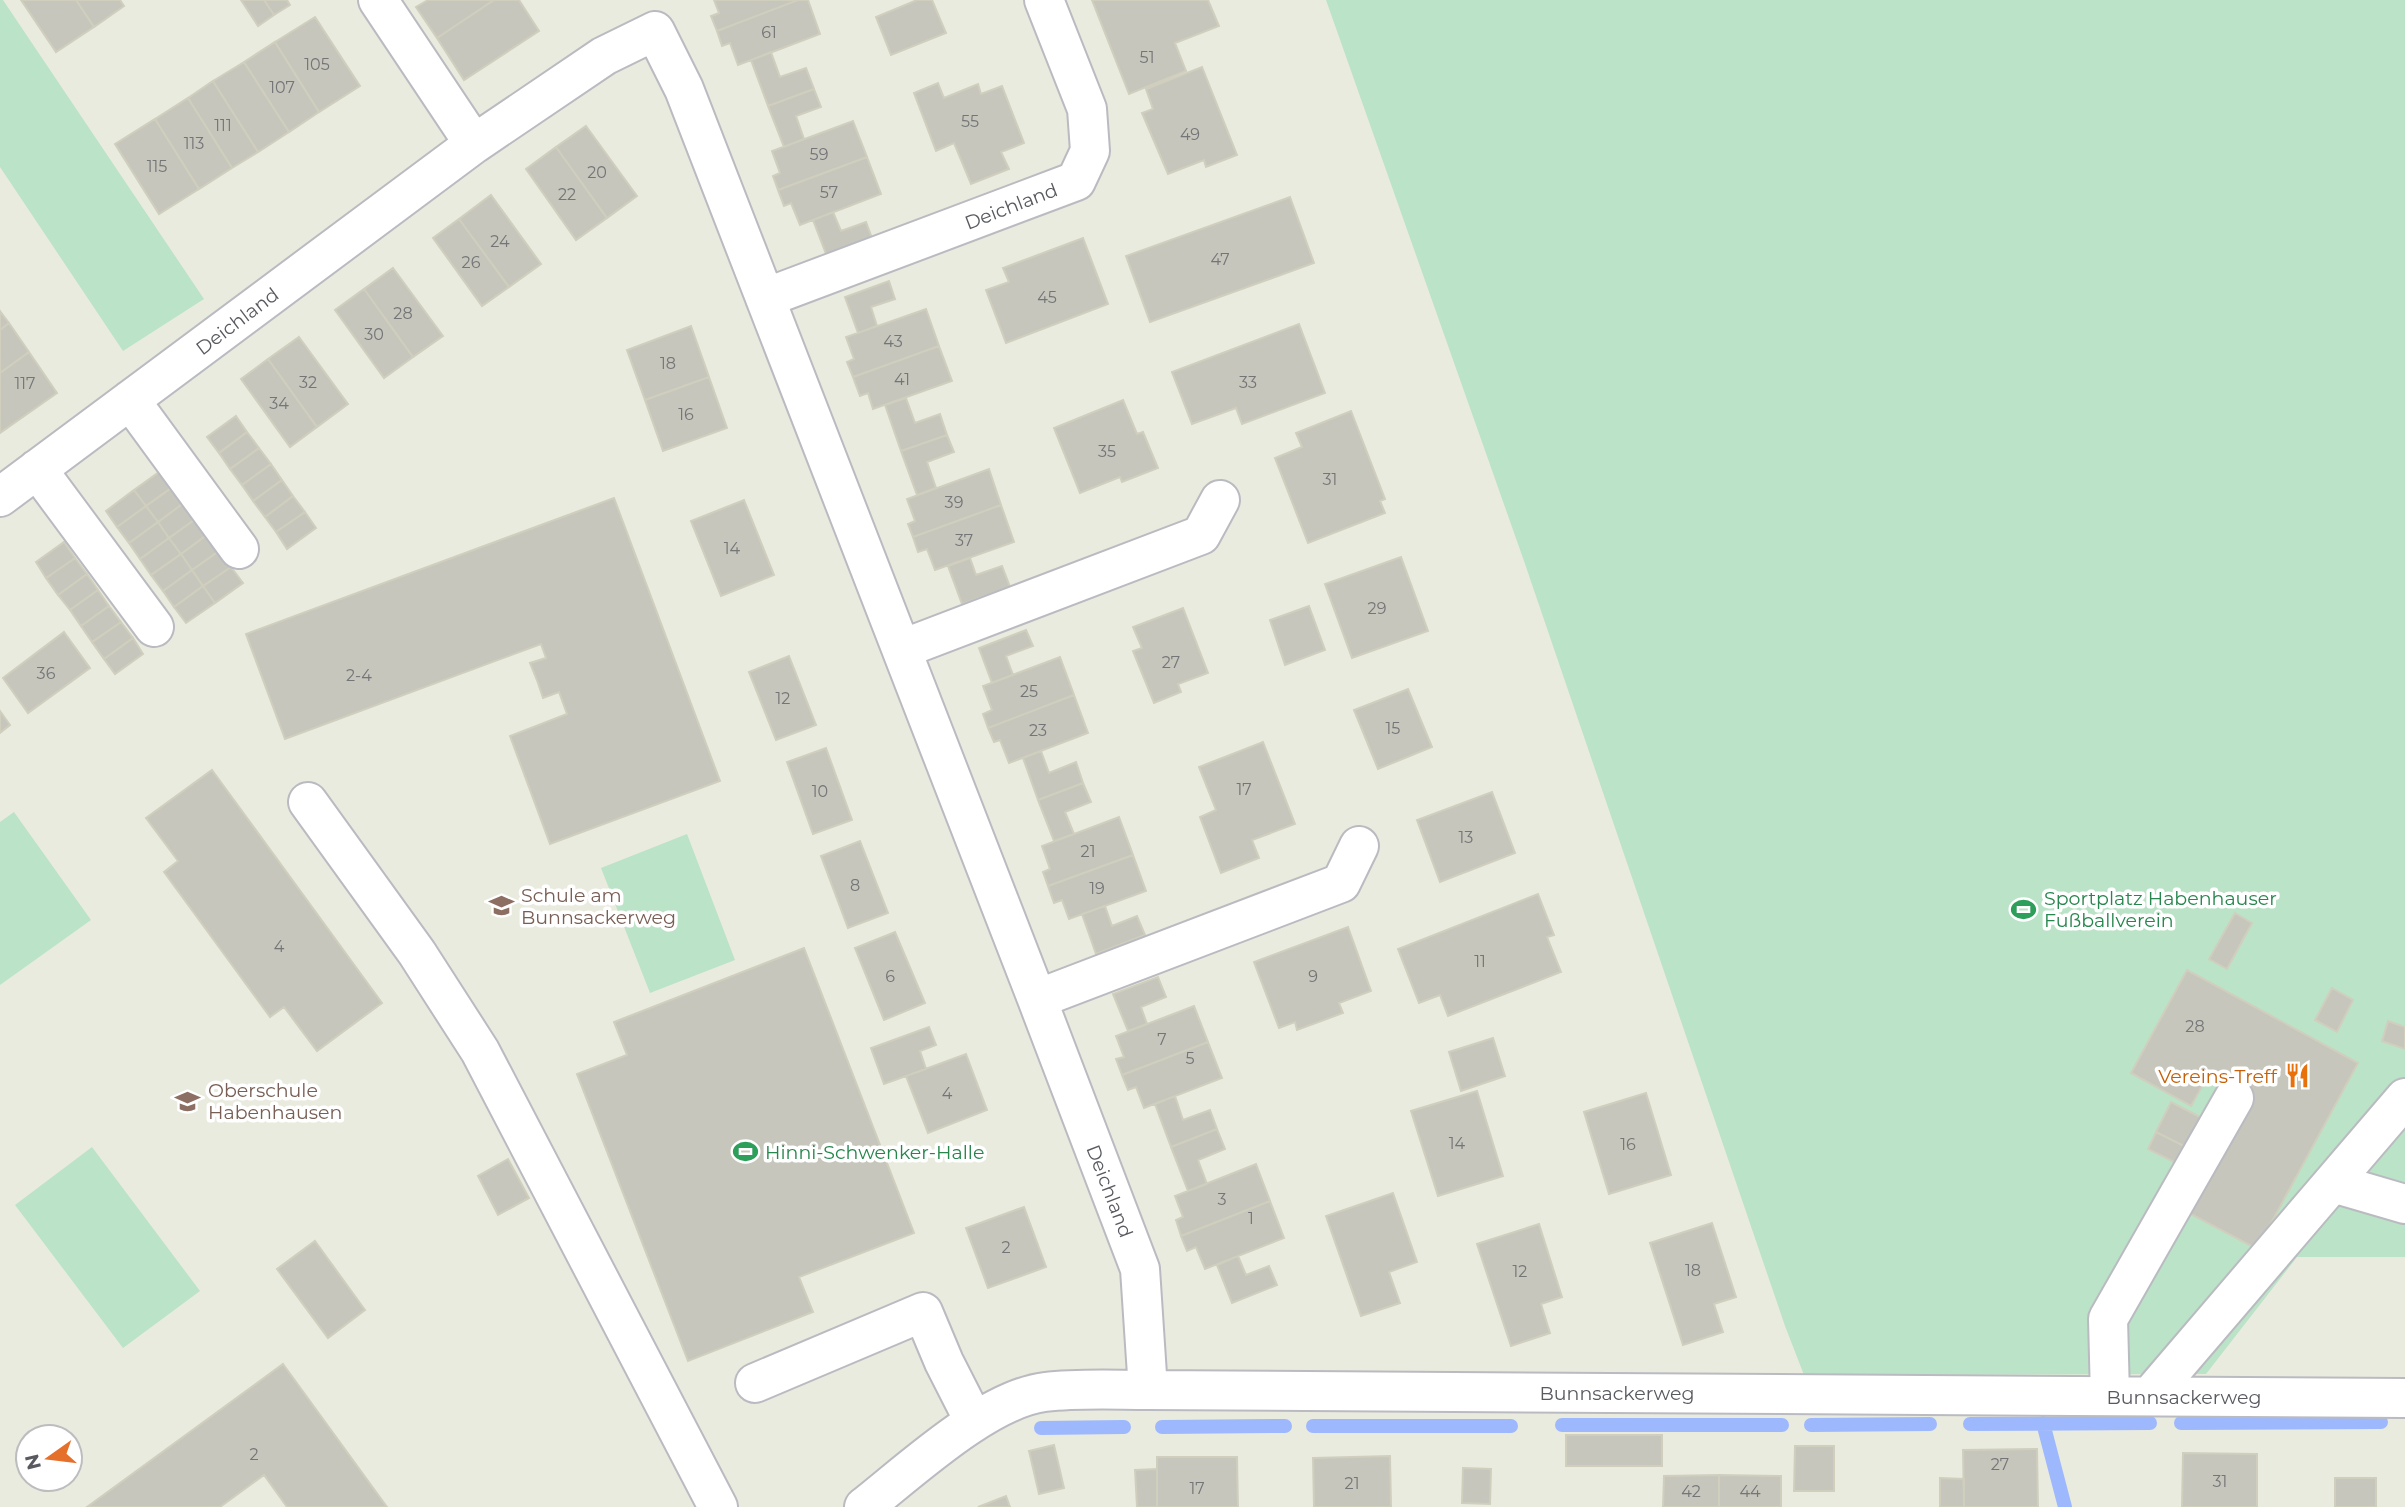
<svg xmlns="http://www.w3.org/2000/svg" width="2405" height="1507" font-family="Montserrat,sans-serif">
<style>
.green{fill:#bbe3c7}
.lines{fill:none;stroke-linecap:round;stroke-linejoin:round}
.stream{stroke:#9eb8fd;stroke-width:14}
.building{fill:#c6c6bc;stroke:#d0cfbe;stroke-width:2}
.minor-casing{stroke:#babbc1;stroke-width:42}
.minor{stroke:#fff;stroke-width:38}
.labels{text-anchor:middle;stroke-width:7;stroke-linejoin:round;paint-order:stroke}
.number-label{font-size:16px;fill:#747577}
.street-label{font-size:19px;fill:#585a60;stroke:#fff}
.education-label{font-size:19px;fill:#785e54;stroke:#fff;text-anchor:start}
.leisure-label{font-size:19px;fill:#27864d;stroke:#fff;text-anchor:start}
.food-label{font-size:19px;fill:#c56008;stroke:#fff;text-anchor:end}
</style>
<rect width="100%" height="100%" fill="#eaebdf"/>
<!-- green -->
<path class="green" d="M 0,0 L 3,0 L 204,299 L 123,351 L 0,167 Z
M 1326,0 L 2405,0 L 2405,1257 L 2297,1257 L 2206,1374 L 1804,1375 L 1785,1326 L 1524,561 Z
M 14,812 L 91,920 L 0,985 L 0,822 Z
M 687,834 L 735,960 L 650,993 L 601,868 Z
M 92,1147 L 200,1291 L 123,1348 L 15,1205 Z"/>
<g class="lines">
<!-- stream -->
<path class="stream" d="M 2043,1423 L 2065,1507
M 2181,1423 L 2381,1422
M 1970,1424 L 2150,1423
M 1562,1425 L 1782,1425
M 1811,1425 L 1930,1424
M 1313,1426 L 1511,1426
M 1162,1427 L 1285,1426
M 1041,1428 L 1124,1427"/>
</g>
<!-- building -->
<path class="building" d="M 21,0 L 76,0 L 94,27 L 56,52 Z
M 76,0 L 120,0 L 124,6 L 94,27 Z
M 241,0 L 264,0 L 274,15 L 258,26 Z
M 264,0 L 287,0 L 290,5 L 274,15 Z
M 428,0 L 494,0 L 437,38 L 416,7 Z
M 494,0 L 519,0 L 539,31 L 464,80 L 437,38 Z
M 714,0 L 798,0 L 717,31 L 711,16 L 719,13 Z
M 798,0 L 808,0 L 820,34 L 738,65 L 730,43 L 722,46 L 717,31 Z
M 917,0 L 932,0 L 946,33 L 891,55 L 876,17 Z
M 1092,0 L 1208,0 L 1219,26 L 1175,43 L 1186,71 L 1129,94 Z
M 315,17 L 360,86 L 319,112 L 275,42 Z
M 275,42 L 319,112 L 289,132 L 244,62 Z
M 771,52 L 780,77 L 806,68 L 814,89 L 768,106 L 751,60 Z
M 244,62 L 289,132 L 258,152 L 213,81 Z
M 1202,67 L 1237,155 L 1206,167 L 1204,160 L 1168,174 L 1142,113 L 1153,109 L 1146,89 Z
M 213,81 L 258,152 L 232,168 L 188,98 Z
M 938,83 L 944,98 L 978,84 L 981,94 L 1002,86 L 1024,143 L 1001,152 L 1009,169 L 971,184 L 954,143 L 936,151 L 914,93 Z
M 814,89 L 821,107 L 796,116 L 804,139 L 784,147 L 768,106 Z
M 188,98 L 232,168 L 199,189 L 155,119 Z
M 155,119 L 199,189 L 159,214 L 115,144 Z
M 853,121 L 867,157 L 778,190 L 773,176 L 780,173 L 772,151 Z
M 586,126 L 637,196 L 607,218 L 556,147 Z
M 556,147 L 607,218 L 576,240 L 526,169 Z
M 867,157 L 881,194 L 800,225 L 791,203 L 784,206 L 778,190 Z
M 491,195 L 541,264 L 509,287 L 459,219 Z
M 1290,197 L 1314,263 L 1150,322 L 1126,256 Z
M 833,212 L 841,231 L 866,222 L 873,241 L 828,259 L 813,220 Z
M 459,219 L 509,287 L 482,306 L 433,238 Z
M 1083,238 L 1108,304 L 1006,343 L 986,290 L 1009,282 L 1003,268 Z
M 393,268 L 443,336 L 413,357 L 364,289 Z
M 889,281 L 895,299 L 871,307 L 877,326 L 858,333 L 845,297 Z
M 364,289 L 413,357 L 384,378 L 335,310 Z
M 926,309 L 939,346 L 853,377 L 847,362 L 854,359 L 846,337 Z
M 0,311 L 9,323 L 0,330 Z
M 9,323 L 29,352 L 0,373 L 0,330 Z
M 1299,324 L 1325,393 L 1242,424 L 1236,408 L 1192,424 L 1172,372 Z
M 691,326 L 709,377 L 645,400 L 627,350 Z
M 299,337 L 348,404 L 317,427 L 268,359 Z
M 939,346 L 952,381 L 873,409 L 868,393 L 860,396 L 853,377 Z
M 29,352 L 57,393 L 0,433 L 0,373 Z
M 268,359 L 317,427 L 290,447 L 241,379 Z
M 709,377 L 727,428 L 663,451 L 645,400 Z
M 906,398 L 915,423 L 940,414 L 947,435 L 901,451 L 885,405 Z
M 1123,400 L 1137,434 L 1143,432 L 1158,468 L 1122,482 L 1120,477 L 1080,493 L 1054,428 Z
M 1351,411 L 1385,499 L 1380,501 L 1385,513 L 1308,543 L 1275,458 L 1302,447 L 1296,433 Z
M 236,416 L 247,432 L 219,453 L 207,437 Z
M 247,432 L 259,448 L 230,469 L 219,453 Z
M 947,435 L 954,452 L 927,462 L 936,488 L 917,495 L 901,451 Z
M 259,448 L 271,464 L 242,485 L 230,469 Z
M 271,464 L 282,480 L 253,501 L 242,485 Z
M 989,469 L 1001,505 L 913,537 L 908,524 L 915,521 L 907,499 Z
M 162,470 L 174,486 L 146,506 L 134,490 Z
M 282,480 L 293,496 L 265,517 L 253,501 Z
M 174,486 L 185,502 L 158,522 L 146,506 Z
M 134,490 L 146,506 L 117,527 L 106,511 Z
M 293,496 L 305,512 L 276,532 L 265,517 Z
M 614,498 L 720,781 L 550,844 L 510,736 L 567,714 L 559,692 L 543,698 L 538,683 L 530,663 L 546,658 L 541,644 L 285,739 L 246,634 Z
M 744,500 L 774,575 L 721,596 L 691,521 Z
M 185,502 L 197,518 L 169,538 L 158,522 Z
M 1001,505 L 1014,542 L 935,570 L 927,549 L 918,552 L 913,537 Z
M 146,506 L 158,522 L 129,543 L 117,527 Z
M 305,512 L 316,528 L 287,549 L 276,532 Z
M 197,518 L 208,534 L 181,554 L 169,538 Z
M 158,522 L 169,538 L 140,559 L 129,543 Z
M 208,534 L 219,551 L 192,570 L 181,554 Z
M 169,538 L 181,554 L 151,575 L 140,559 Z
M 64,542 L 75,558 L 46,578 L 36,562 Z
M 219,551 L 231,567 L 203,586 L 192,570 Z
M 181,554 L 192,570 L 163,591 L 151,575 Z
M 1401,557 L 1428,631 L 1352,658 L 1325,584 Z
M 75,558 L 87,574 L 58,595 L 46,578 Z
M 970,558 L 976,575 L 1002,566 L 1010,587 L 962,604 L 948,566 Z
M 231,567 L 243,583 L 215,603 L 203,586 Z
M 192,570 L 203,586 L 174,607 L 163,591 Z
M 87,574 L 98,590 L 70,610 L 58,595 Z
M 203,586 L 215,603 L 186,623 L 174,607 Z
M 98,590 L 109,606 L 81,626 L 70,610 Z
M 109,606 L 121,622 L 92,642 L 81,626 Z
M 1309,606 L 1325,650 L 1285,665 L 1270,620 Z
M 1183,608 L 1208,673 L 1178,684 L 1181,692 L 1154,703 L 1133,651 L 1142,648 L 1133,627 Z
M 121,622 L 133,638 L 104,659 L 92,642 Z
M 1026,630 L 1033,646 L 1006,656 L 1013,675 L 992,683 L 979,648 Z
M 64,632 L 90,668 L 28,713 L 3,678 Z
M 133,638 L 143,654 L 115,674 L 104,659 Z
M 789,656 L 816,725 L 776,740 L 749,672 Z
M 1060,657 L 1074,695 L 988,728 L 983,714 L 992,710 L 983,686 Z
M 1408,689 L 1432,747 L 1378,769 L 1354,710 Z
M 1074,695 L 1088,733 L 1009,763 L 1000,740 L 994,742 L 988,728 Z
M 0,711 L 10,725 L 0,733 Z
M 1263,742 L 1295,824 L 1252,840 L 1259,858 L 1221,873 L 1200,817 L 1216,810 L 1199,767 Z
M 826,748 L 852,820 L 813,834 L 787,762 Z
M 1041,751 L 1049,773 L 1076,762 L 1083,783 L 1038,800 L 1023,758 Z
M 212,770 L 382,1003 L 317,1051 L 284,1007 L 270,1017 L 164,872 L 178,861 L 146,818 Z
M 1083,783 L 1091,802 L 1065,812 L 1074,834 L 1054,841 L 1038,800 Z
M 1492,792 L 1515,853 L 1440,882 L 1417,820 Z
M 1119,817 L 1133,855 L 1048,886 L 1043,872 L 1050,869 L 1042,846 Z
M 860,841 L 888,913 L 848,928 L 821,856 Z
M 1133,855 L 1146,891 L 1069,919 L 1062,900 L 1054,903 L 1048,886 Z
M 1538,894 L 1554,935 L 1547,937 L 1561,972 L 1448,1016 L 1440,995 L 1419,1003 L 1398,949 Z
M 1105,906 L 1112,926 L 1137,916 L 1145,935 L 1096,954 L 1082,914 Z
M 2235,913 L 2252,923 L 2227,969 L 2209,959 Z
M 1348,927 L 1371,991 L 1339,1003 L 1343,1013 L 1297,1030 L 1295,1022 L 1279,1028 L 1254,962 Z
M 895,932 L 925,1003 L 884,1020 L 855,948 Z
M 804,948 L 914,1233 L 799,1277 L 813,1312 L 688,1361 L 577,1074 L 627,1055 L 614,1022 Z
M 2187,970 L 2358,1063 L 2257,1249 L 2187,1212 L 2249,1096 L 2209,1074 L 2191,1106 L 2131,1073 Z
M 1158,977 L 1166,997 L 1141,1007 L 1147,1024 L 1128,1031 L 1113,994 Z
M 2332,988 L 2353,1000 L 2337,1032 L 2315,1020 Z
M 1194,1006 L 1208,1042 L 1122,1075 L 1116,1059 L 1124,1057 L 1116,1036 Z
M 2388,1021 L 2405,1027 L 2405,1049 L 2382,1041 Z
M 929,1027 L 936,1045 L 920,1051 L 926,1069 L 884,1084 L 871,1048 Z
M 1493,1038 L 1505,1076 L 1461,1091 L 1449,1052 Z
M 1208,1042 L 1222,1078 L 1144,1108 L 1136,1087 L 1128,1090 L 1122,1075 Z
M 966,1054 L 987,1110 L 928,1133 L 906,1076 Z
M 1477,1091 L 1503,1176 L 1438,1196 L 1411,1111 Z
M 1646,1093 L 1671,1175 L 1609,1194 L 1584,1112 Z
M 1175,1096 L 1183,1120 L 1210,1110 L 1217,1129 L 1171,1147 L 1155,1104 Z
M 2171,1102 L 2204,1119 L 2190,1149 L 2156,1132 Z
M 1217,1129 L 1225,1149 L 1198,1160 L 1207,1184 L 1188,1191 L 1171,1147 Z
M 2156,1132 L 2190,1149 L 2180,1165 L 2148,1149 Z
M 508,1159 L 529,1198 L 498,1215 L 478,1176 Z
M 1256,1164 L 1270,1201 L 1181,1236 L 1176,1220 L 1183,1217 L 1175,1196 Z
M 1393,1193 L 1417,1262 L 1389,1272 L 1400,1303 L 1361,1316 L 1326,1216 Z
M 1270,1201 L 1284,1238 L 1205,1269 L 1196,1247 L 1187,1251 L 1181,1236 Z
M 1024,1207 L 1046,1267 L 988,1288 L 966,1228 Z
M 1712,1223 L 1736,1297 L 1714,1304 L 1723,1332 L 1683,1345 L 1650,1243 Z
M 1539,1224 L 1562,1297 L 1541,1304 L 1550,1333 L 1511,1346 L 1477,1244 Z
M 315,1241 L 365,1310 L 328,1338 L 277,1269 Z
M 1238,1256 L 1246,1275 L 1269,1266 L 1277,1285 L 1232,1303 L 1217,1265 Z
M 283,1364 L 387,1507 L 287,1507 L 264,1475 L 220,1507 L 87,1507 Z
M 1566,1435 L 1662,1435 L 1662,1466 L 1566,1466 Z
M 1054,1445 L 1064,1488 L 1039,1494 L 1029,1451 Z
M 1795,1446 L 1834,1446 L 1834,1491 L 1794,1491 Z
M 2037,1449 L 2038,1507 L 1964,1507 L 1963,1450 Z
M 2183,1453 L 2257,1454 L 2257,1507 L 2182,1507 Z
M 1390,1456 L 1391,1507 L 1314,1507 L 1313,1458 Z
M 1157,1457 L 1237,1457 L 1238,1507 L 1157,1507 Z
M 1463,1468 L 1491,1469 L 1490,1504 L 1462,1503 Z
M 1157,1469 L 1157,1507 L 1137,1507 L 1135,1470 Z
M 1719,1475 L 1781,1476 L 1781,1507 L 1719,1507 Z
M 1719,1475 L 1719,1507 L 1663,1507 L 1664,1476 Z
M 1940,1478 L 1964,1479 L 1964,1507 L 1940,1507 Z
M 2335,1478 L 2376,1478 L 2376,1507 L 2335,1507 Z
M 1006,1496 L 1010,1507 L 978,1507 Z"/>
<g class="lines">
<defs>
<path id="minor" d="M 378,0 L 474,144
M 765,298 L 1076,181 L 1090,151 L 1087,109 L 1044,0
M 130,400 L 239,549
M 37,469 L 154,627
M 0,497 L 474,144 L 604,56 L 655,31 L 684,89 L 1037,999 L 1140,1269 L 1148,1390
M 902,649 L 1201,535 L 1220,500
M 308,802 L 417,953 L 480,1051 L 718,1507
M 1037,999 L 1341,883 L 1359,846
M 2333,1183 L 2405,1204
M 755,1383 L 923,1312 L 944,1362 L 974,1421
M 2110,1396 L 2108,1319 L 2234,1098
M 2150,1396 L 2405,1098
M 864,1507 C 911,1470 987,1399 1045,1392 C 1079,1388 1114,1390 1148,1390 L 2405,1398"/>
</defs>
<!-- minor casing -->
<use href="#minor" class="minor-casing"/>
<!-- minor -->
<use href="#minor" class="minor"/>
</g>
<!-- icons -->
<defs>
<symbol id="school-bare" viewBox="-9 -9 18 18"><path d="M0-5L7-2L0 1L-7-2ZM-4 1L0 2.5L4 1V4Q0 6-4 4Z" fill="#8d6e63" stroke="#fff" stroke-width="2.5" paint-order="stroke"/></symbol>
<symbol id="stadium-bare" viewBox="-9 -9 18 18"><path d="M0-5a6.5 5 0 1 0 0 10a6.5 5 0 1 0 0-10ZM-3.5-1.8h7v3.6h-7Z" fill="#2e9e5b" stroke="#fff" stroke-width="2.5" paint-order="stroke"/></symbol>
<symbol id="restaurant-bare" viewBox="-9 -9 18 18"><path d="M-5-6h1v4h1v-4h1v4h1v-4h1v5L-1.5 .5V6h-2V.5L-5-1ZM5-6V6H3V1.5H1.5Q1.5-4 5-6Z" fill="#e8710a" stroke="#fff" stroke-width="2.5" paint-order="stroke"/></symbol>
</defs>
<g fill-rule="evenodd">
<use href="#school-bare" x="484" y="888" width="35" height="35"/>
<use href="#stadium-bare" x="2006" y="892" width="35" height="35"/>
<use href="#restaurant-bare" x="2280" y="1058" width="35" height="35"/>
<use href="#school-bare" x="170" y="1084" width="35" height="35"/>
<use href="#stadium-bare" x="728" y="1134" width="35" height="35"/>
</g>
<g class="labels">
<!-- number labels -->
<g class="number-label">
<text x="769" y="38">61</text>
<text x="1147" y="63">51</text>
<text x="317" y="70">105</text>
<text x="282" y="93">107</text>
<text x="970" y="127">55</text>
<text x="223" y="131">111</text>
<text x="1190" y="140">49</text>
<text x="194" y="149">113</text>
<text x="819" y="160">59</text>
<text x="157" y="172">115</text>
<text x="597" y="178">20</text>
<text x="829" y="198">57</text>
<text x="567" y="200">22</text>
<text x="500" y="247">24</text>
<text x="1220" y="265">47</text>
<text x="471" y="268">26</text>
<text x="1047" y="303">45</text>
<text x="403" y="319">28</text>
<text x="374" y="340">30</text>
<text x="893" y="347">43</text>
<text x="668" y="369">18</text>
<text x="902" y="385">41</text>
<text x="308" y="388">32</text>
<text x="1248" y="388">33</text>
<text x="25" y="389">117</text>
<text x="279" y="409">34</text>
<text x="686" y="420">16</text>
<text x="1107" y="457">35</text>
<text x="1330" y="485">31</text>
<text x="954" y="508">39</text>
<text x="964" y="546">37</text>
<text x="732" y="554">14</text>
<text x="1377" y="614">29</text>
<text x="1171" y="668">27</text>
<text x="46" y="679">36</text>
<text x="359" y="681">2-4</text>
<text x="1029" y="697">25</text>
<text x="783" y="704">12</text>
<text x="1393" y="734">15</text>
<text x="1038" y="736">23</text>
<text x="1244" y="795">17</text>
<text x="820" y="797">10</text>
<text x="1466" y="843">13</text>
<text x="1088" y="857">21</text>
<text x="855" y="891">8</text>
<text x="1097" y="894">19</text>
<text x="279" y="952">4</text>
<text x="1480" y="967">11</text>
<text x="890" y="982">6</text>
<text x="1313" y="982">9</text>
<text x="2195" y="1032">28</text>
<text x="1162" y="1045">7</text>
<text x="1190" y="1064">5</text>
<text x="947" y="1099">4</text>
<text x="1457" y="1149">14</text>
<text x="1628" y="1150">16</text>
<text x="1222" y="1205">3</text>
<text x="1251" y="1224">1</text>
<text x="1006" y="1253">2</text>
<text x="1693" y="1276">18</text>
<text x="1520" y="1277">12</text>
<text x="254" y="1460">2</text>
<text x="2000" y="1470">27</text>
<text x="2220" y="1487">31</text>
<text x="1352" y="1489">21</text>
<text x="1197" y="1494">17</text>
<text x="1691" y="1497">42</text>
<text x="1750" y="1497">44</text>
</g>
<!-- street labels -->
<g class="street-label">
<text transform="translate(1011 206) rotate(-21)" y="7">Deichland</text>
<text transform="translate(237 321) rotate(-37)" y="7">Deichland</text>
<text transform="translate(1110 1191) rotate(69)" y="7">Deichland</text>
<text x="1617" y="1400">Bunnsackerweg</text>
<text x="2184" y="1404">Bunnsackerweg</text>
</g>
<!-- education labels -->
<g class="education-label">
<text x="521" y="902">Schule am<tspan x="521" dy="22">Bunnsackerweg</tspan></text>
<text x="208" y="1097">Oberschule<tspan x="208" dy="22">Habenhausen</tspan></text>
</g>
<!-- leisure labels -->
<g class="leisure-label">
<text x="2044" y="905">Sportplatz Habenhauser<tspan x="2044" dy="22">Fußballverein</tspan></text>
<text x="765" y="1159">Hinni-Schwenker-Halle</text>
</g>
<!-- food labels -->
<g class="food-label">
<text x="2277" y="1083">Vereins-Treff</text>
</g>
</g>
<!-- north arrow -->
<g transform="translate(49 1458) rotate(256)"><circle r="33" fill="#ffffff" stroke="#bcbdbf" stroke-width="2"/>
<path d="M0-5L12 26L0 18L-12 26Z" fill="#e5702c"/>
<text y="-10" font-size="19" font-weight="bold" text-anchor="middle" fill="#585a60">N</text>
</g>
</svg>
